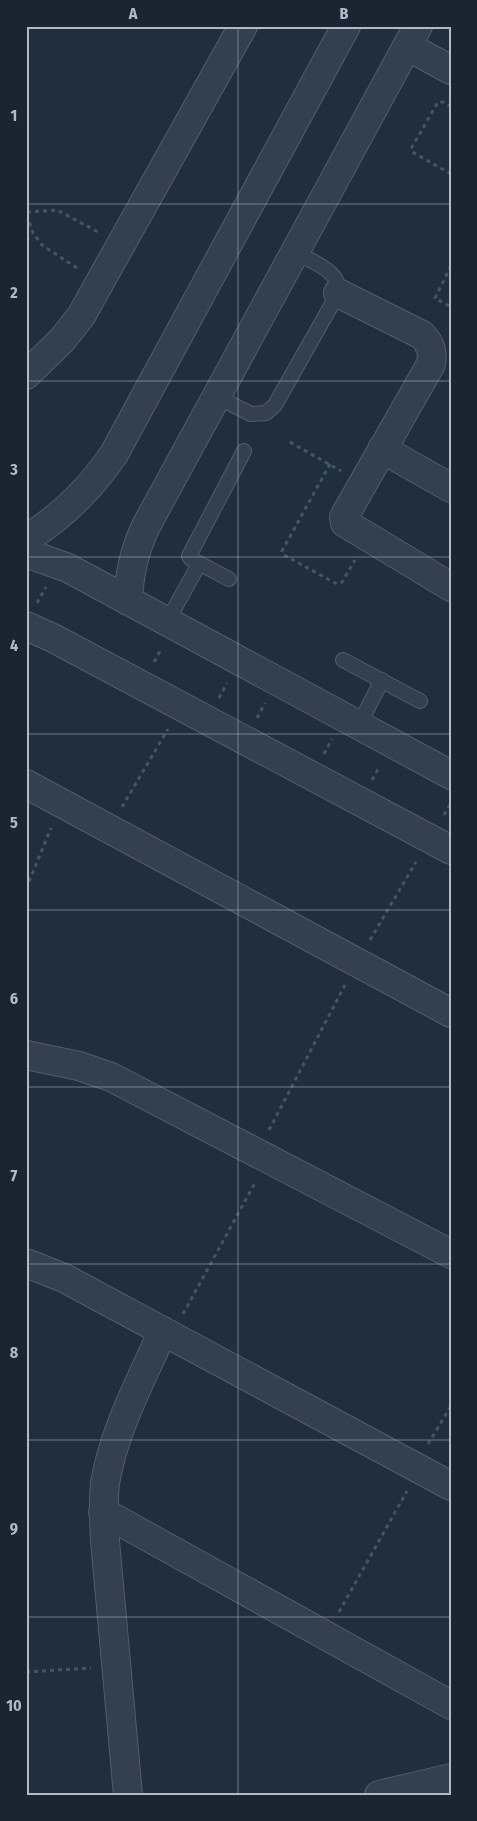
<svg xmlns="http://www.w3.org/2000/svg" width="477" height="1821" font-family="'Fira Sans Condensed',sans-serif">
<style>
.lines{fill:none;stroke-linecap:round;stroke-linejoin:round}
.service-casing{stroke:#525e6a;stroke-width:16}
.minor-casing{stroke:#525e6a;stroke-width:30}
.path{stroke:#40595b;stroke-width:3;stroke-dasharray:4 4;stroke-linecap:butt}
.service{stroke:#34404d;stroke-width:14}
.minor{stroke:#34404d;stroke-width:28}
.grid{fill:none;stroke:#afbbc9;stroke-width:1;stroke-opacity:0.55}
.neatline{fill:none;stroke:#afbbc9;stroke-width:2}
.grid-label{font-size:16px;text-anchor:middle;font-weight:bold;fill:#afbbc9}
</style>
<rect width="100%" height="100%" fill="#202e3d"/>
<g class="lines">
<defs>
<path id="service" d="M 217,397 L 251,414 L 266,413 L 275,405 L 336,297 C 347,273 312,262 295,252
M 229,579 L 191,559 L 189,556 L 244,451
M 167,622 L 199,564
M 343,660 L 420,701
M 359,725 L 382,680"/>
<path id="minor" d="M 407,46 L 451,70
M 338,293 L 422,335 C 431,344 433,352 431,364 L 344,517 L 345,523 L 451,587
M 26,375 L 62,340 L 81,316 L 243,26
M 382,449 L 451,488
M 26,539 C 62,517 90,489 114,454 L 346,26
M 26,553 L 68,568 L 451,775
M 128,601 C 129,574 134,551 146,526 L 418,26
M 26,626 L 53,638 L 451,850
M 26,784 L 451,1013
M 26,1055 L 79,1066 L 111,1077 L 451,1254
M 26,1263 L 64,1278 L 451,1486
M 103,1512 L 451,1705
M 128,1795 L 105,1541 C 104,1522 103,1502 105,1483 C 114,1430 141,1380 163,1331
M 379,1795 L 451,1778"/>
</defs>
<!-- service casing -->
<use href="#service" class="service-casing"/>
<!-- minor casing -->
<use href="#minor" class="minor-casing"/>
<!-- path -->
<path class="path" d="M 451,107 L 443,102 L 438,102 L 411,149 L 414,153 L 451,174
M 451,266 L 435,298 L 451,307
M 77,268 L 42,245 L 33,233 L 26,212 L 57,210 L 98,232
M 290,442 L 341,471
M 330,464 L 282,551 L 284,555 L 337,584 L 342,582 L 355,560
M 37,603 L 46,587
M 154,662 L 162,648
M 219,698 L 227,683
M 257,718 L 265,703
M 324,754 L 332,739
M 372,780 L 380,766
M 122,807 L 168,729
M 444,815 L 451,803
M 26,889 L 51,828
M 370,940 L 416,862
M 269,1130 L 345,985
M 183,1314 L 256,1181
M 428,1444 L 451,1406
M 339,1612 L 407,1491
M 26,1672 L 91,1668"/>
<!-- service -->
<use href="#service" class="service"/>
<!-- minor -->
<use href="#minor" class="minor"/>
</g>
<!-- grid -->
<path class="grid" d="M 238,26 L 238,1795M 26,204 L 451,204M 26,381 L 451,381M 26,557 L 451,557M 26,734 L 451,734M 26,910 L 451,910M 26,1087 L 451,1087M 26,1264 L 451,1264M 26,1440 L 451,1440M 26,1617 L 451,1617"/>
<!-- border -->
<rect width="477" height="1821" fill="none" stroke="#1a2531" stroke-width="55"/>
<rect x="28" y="28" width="422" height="1766" class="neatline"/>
<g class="grid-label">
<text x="133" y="19">A</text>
<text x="344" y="19">B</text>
<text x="14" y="121">1</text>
<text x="14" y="298">2</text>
<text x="14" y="475">3</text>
<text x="14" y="651">4</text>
<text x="14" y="828">5</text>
<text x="14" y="1004">6</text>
<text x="14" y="1181">7</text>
<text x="14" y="1358">8</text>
<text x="14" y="1534">9</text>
<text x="14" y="1711">10</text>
</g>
</svg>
